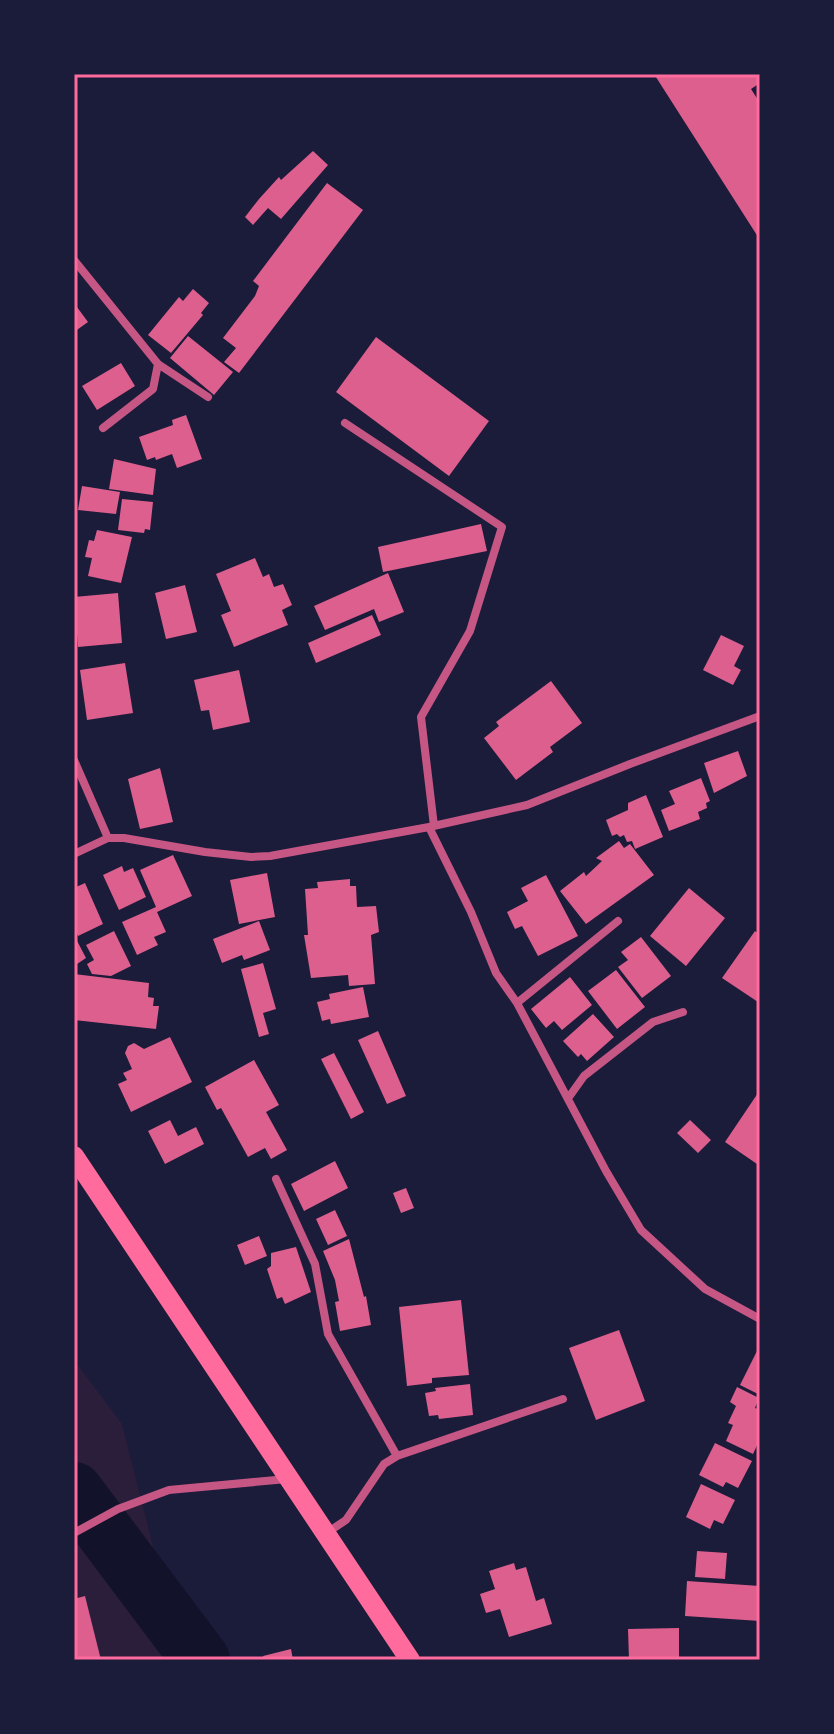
<svg xmlns="http://www.w3.org/2000/svg" width="834" height="1734" font-family="'Nunito Sans',sans-serif">
<style>
.green{fill:#2a1e3b}
.lines{fill:none;stroke-linecap:round;stroke-linejoin:round}
.river{stroke:#12122b;stroke-width:58}
.building{fill:#dd5f8e}
.minor{stroke:#c65784;stroke-width:8}
.primary{stroke:#ff6b9d;stroke-width:20}
.neatline{fill:none;stroke:#ff6b9d;stroke-width:3}
</style>
<rect width="100%" height="100%" fill="#1b1b3a"/>
<!-- green -->
<path class="green" d="M 74,1360 L 122,1424 L 182,1660 L 87,1660 L 74,1621 Z"/>
<g class="lines">
<!-- river -->
<path class="river" d="M 74,1491 L 201,1660"/>
</g>
<!-- building -->
<path class="building" d="M 654,74 L 760,74 L 760,83 L 751,89 L 760,103 L 760,240 Z
M 313,151 L 328,165 L 281,219 L 268,208 L 253,225 L 245,217 L 259,199 L 279,177 L 281,180 Z
M 327,183 L 363,210 L 239,373 L 224,362 L 236,348 L 223,338 L 255,296 L 259,286 L 253,281 Z
M 193,289 L 209,303 L 201,313 L 203,315 L 171,353 L 148,335 L 179,297 L 183,301 Z
M 74,303 L 88,322 L 74,332 Z
M 188,336 L 233,372 L 214,395 L 170,358 Z
M 376,337 L 489,421 L 449,476 L 336,392 Z
M 121,363 L 135,386 L 97,410 L 82,386 Z
M 186,415 L 202,459 L 177,468 L 172,454 L 156,460 L 155,457 L 147,460 L 139,437 L 173,425 L 172,420 Z
M 114,459 L 156,469 L 153,495 L 109,489 Z
M 82,486 L 120,492 L 116,514 L 78,510 Z
M 122,499 L 153,502 L 150,530 L 145,529 L 144,533 L 118,530 Z
M 481,524 L 487,551 L 383,572 L 378,547 Z
M 97,530 L 132,537 L 121,583 L 88,576 L 92,558 L 85,557 L 89,540 L 94,541 Z
M 255,558 L 263,577 L 269,574 L 274,587 L 283,584 L 292,605 L 282,610 L 288,625 L 234,647 L 221,615 L 231,611 L 216,574 Z
M 388,573 L 404,612 L 379,622 L 374,609 L 325,630 L 314,606 Z
M 185,585 L 197,632 L 166,639 L 155,593 Z
M 118,593 L 122,643 L 78,647 L 74,597 Z
M 372,615 L 381,635 L 316,663 L 308,643 Z
M 721,635 L 744,646 L 734,666 L 741,670 L 733,685 L 703,670 Z
M 125,663 L 133,713 L 87,720 L 80,670 Z
M 239,670 L 250,722 L 213,730 L 209,710 L 201,711 L 194,680 Z
M 551,681 L 582,723 L 550,747 L 553,752 L 516,780 L 484,738 L 499,726 L 496,722 Z
M 738,751 L 747,776 L 714,793 L 704,763 Z
M 160,768 L 173,822 L 140,829 L 128,779 Z
M 701,778 L 710,801 L 706,803 L 707,808 L 698,812 L 700,819 L 669,831 L 661,810 L 675,804 L 669,791 Z
M 646,795 L 663,837 L 635,849 L 632,841 L 627,842 L 624,835 L 620,837 L 617,834 L 612,836 L 606,820 L 628,810 L 628,803 Z
M 619,841 L 624,848 L 630,844 L 654,875 L 586,924 L 560,891 L 584,872 L 586,876 L 602,861 L 596,858 Z
M 173,855 L 192,896 L 157,912 L 166,932 L 154,937 L 158,945 L 137,955 L 122,922 L 156,907 L 140,870 Z
M 122,866 L 124,872 L 133,868 L 146,897 L 119,910 L 103,875 Z
M 267,873 L 275,917 L 239,924 L 230,880 Z
M 546,875 L 578,936 L 538,956 L 522,926 L 515,929 L 507,912 L 528,901 L 521,888 Z
M 350,879 L 350,886 L 356,886 L 357,907 L 376,906 L 379,932 L 371,935 L 375,984 L 349,986 L 348,975 L 311,978 L 304,935 L 308,935 L 305,889 L 318,888 L 317,882 Z
M 85,883 L 103,924 L 78,936 L 74,927 L 74,888 Z
M 689,888 L 725,918 L 686,966 L 650,936 Z
M 259,921 L 270,950 L 244,960 L 242,955 L 222,963 L 213,939 Z
M 114,931 L 131,966 L 111,976 L 92,974 L 87,964 L 94,960 L 86,945 Z
M 755,931 L 760,935 L 758,1002 L 722,978 Z
M 74,935 L 86,958 L 74,966 Z
M 641,937 L 671,976 L 642,998 L 618,967 L 628,960 L 621,952 Z
M 263,963 L 276,1009 L 263,1013 L 269,1034 L 259,1037 L 241,969 Z
M 616,970 L 645,1007 L 617,1029 L 588,991 Z
M 74,974 L 149,983 L 148,997 L 154,998 L 153,1006 L 159,1006 L 156,1029 L 74,1020 Z
M 570,977 L 592,1005 L 562,1030 L 554,1021 L 546,1028 L 531,1009 Z
M 363,987 L 369,1017 L 331,1024 L 330,1019 L 322,1021 L 317,1002 L 330,999 L 329,994 Z
M 593,1014 L 614,1037 L 587,1061 L 581,1054 L 578,1057 L 563,1041 Z
M 378,1031 L 406,1096 L 387,1104 L 358,1040 Z
M 170,1037 L 192,1082 L 131,1112 L 118,1084 L 127,1080 L 123,1073 L 132,1069 L 125,1053 L 128,1046 L 134,1043 L 144,1049 Z
M 334,1053 L 364,1112 L 351,1119 L 321,1059 Z
M 254,1060 L 279,1105 L 266,1112 L 287,1150 L 271,1159 L 265,1148 L 248,1157 L 221,1108 L 217,1110 L 205,1087 Z
M 760,1090 L 760,1159 L 757,1164 L 725,1142 Z
M 170,1120 L 178,1136 L 196,1127 L 204,1144 L 165,1164 L 148,1131 Z
M 690,1120 L 711,1140 L 698,1153 L 677,1133 Z
M 335,1161 L 348,1188 L 304,1211 L 291,1184 Z
M 406,1188 L 414,1208 L 401,1213 L 393,1193 Z
M 335,1210 L 347,1236 L 328,1245 L 316,1219 Z
M 259,1236 L 267,1256 L 245,1265 L 237,1245 Z
M 349,1239 L 364,1297 L 366,1296 L 371,1325 L 340,1331 L 335,1302 L 339,1301 L 335,1280 L 323,1251 Z
M 296,1247 L 311,1292 L 285,1304 L 282,1297 L 277,1299 L 267,1269 L 271,1266 L 271,1253 Z
M 461,1300 L 469,1375 L 432,1378 L 432,1383 L 407,1386 L 399,1307 Z
M 619,1330 L 645,1401 L 596,1420 L 569,1348 Z
M 760,1345 L 760,1395 L 740,1385 Z
M 470,1384 L 473,1415 L 439,1419 L 438,1415 L 429,1416 L 425,1393 L 436,1391 L 435,1388 Z
M 737,1387 L 759,1398 L 755,1408 L 760,1410 L 760,1439 L 753,1454 L 726,1441 L 733,1425 L 728,1423 L 736,1406 L 730,1402 Z
M 715,1443 L 752,1461 L 738,1488 L 726,1482 L 723,1487 L 699,1475 Z
M 701,1484 L 735,1500 L 723,1524 L 714,1520 L 710,1529 L 686,1517 Z
M 697,1551 L 727,1553 L 725,1579 L 695,1577 Z
M 514,1563 L 516,1570 L 526,1567 L 536,1601 L 544,1598 L 552,1624 L 509,1637 L 500,1609 L 486,1613 L 480,1594 L 495,1589 L 489,1571 Z
M 687,1581 L 760,1586 L 760,1621 L 685,1616 Z
M 85,1596 L 101,1660 L 74,1660 L 74,1599 Z
M 679,1628 L 679,1660 L 629,1660 L 628,1629 Z
M 291,1649 L 293,1660 L 264,1660 L 263,1656 Z"/>
<g class="lines">
<!-- minor -->
<path class="minor" d="M 74,260 L 158,364 L 208,397
M 345,423 L 502,527 L 470,631 L 421,717 L 434,826
M 103,428 L 153,389 L 158,364
M 760,716 L 630,764 L 527,805 L 429,827 L 471,912 L 496,973 L 517,1003 L 606,1171 L 641,1230 L 705,1289 L 760,1319
M 74,760 L 108,838
M 74,854 L 108,838 L 124,838 L 205,852 L 251,857 L 270,856 L 429,827
M 517,1003 L 618,921
M 569,1097 L 584,1076 L 653,1022 L 683,1012
M 276,1179 L 315,1264 L 328,1334 L 397,1456
M 74,1533 L 118,1509 L 169,1490 L 287,1479
M 325,1534 L 346,1520 L 384,1464 L 397,1456 L 563,1399"/>
<!-- primary -->
<path class="primary" d="M 74,1156 L 410,1660"/>
</g>
<!-- border -->
<rect width="834" height="1734" fill="none" stroke="#1b1b3a" stroke-width="152"/>
<rect x="76" y="76" width="682" height="1582" class="neatline"/>
</svg>
